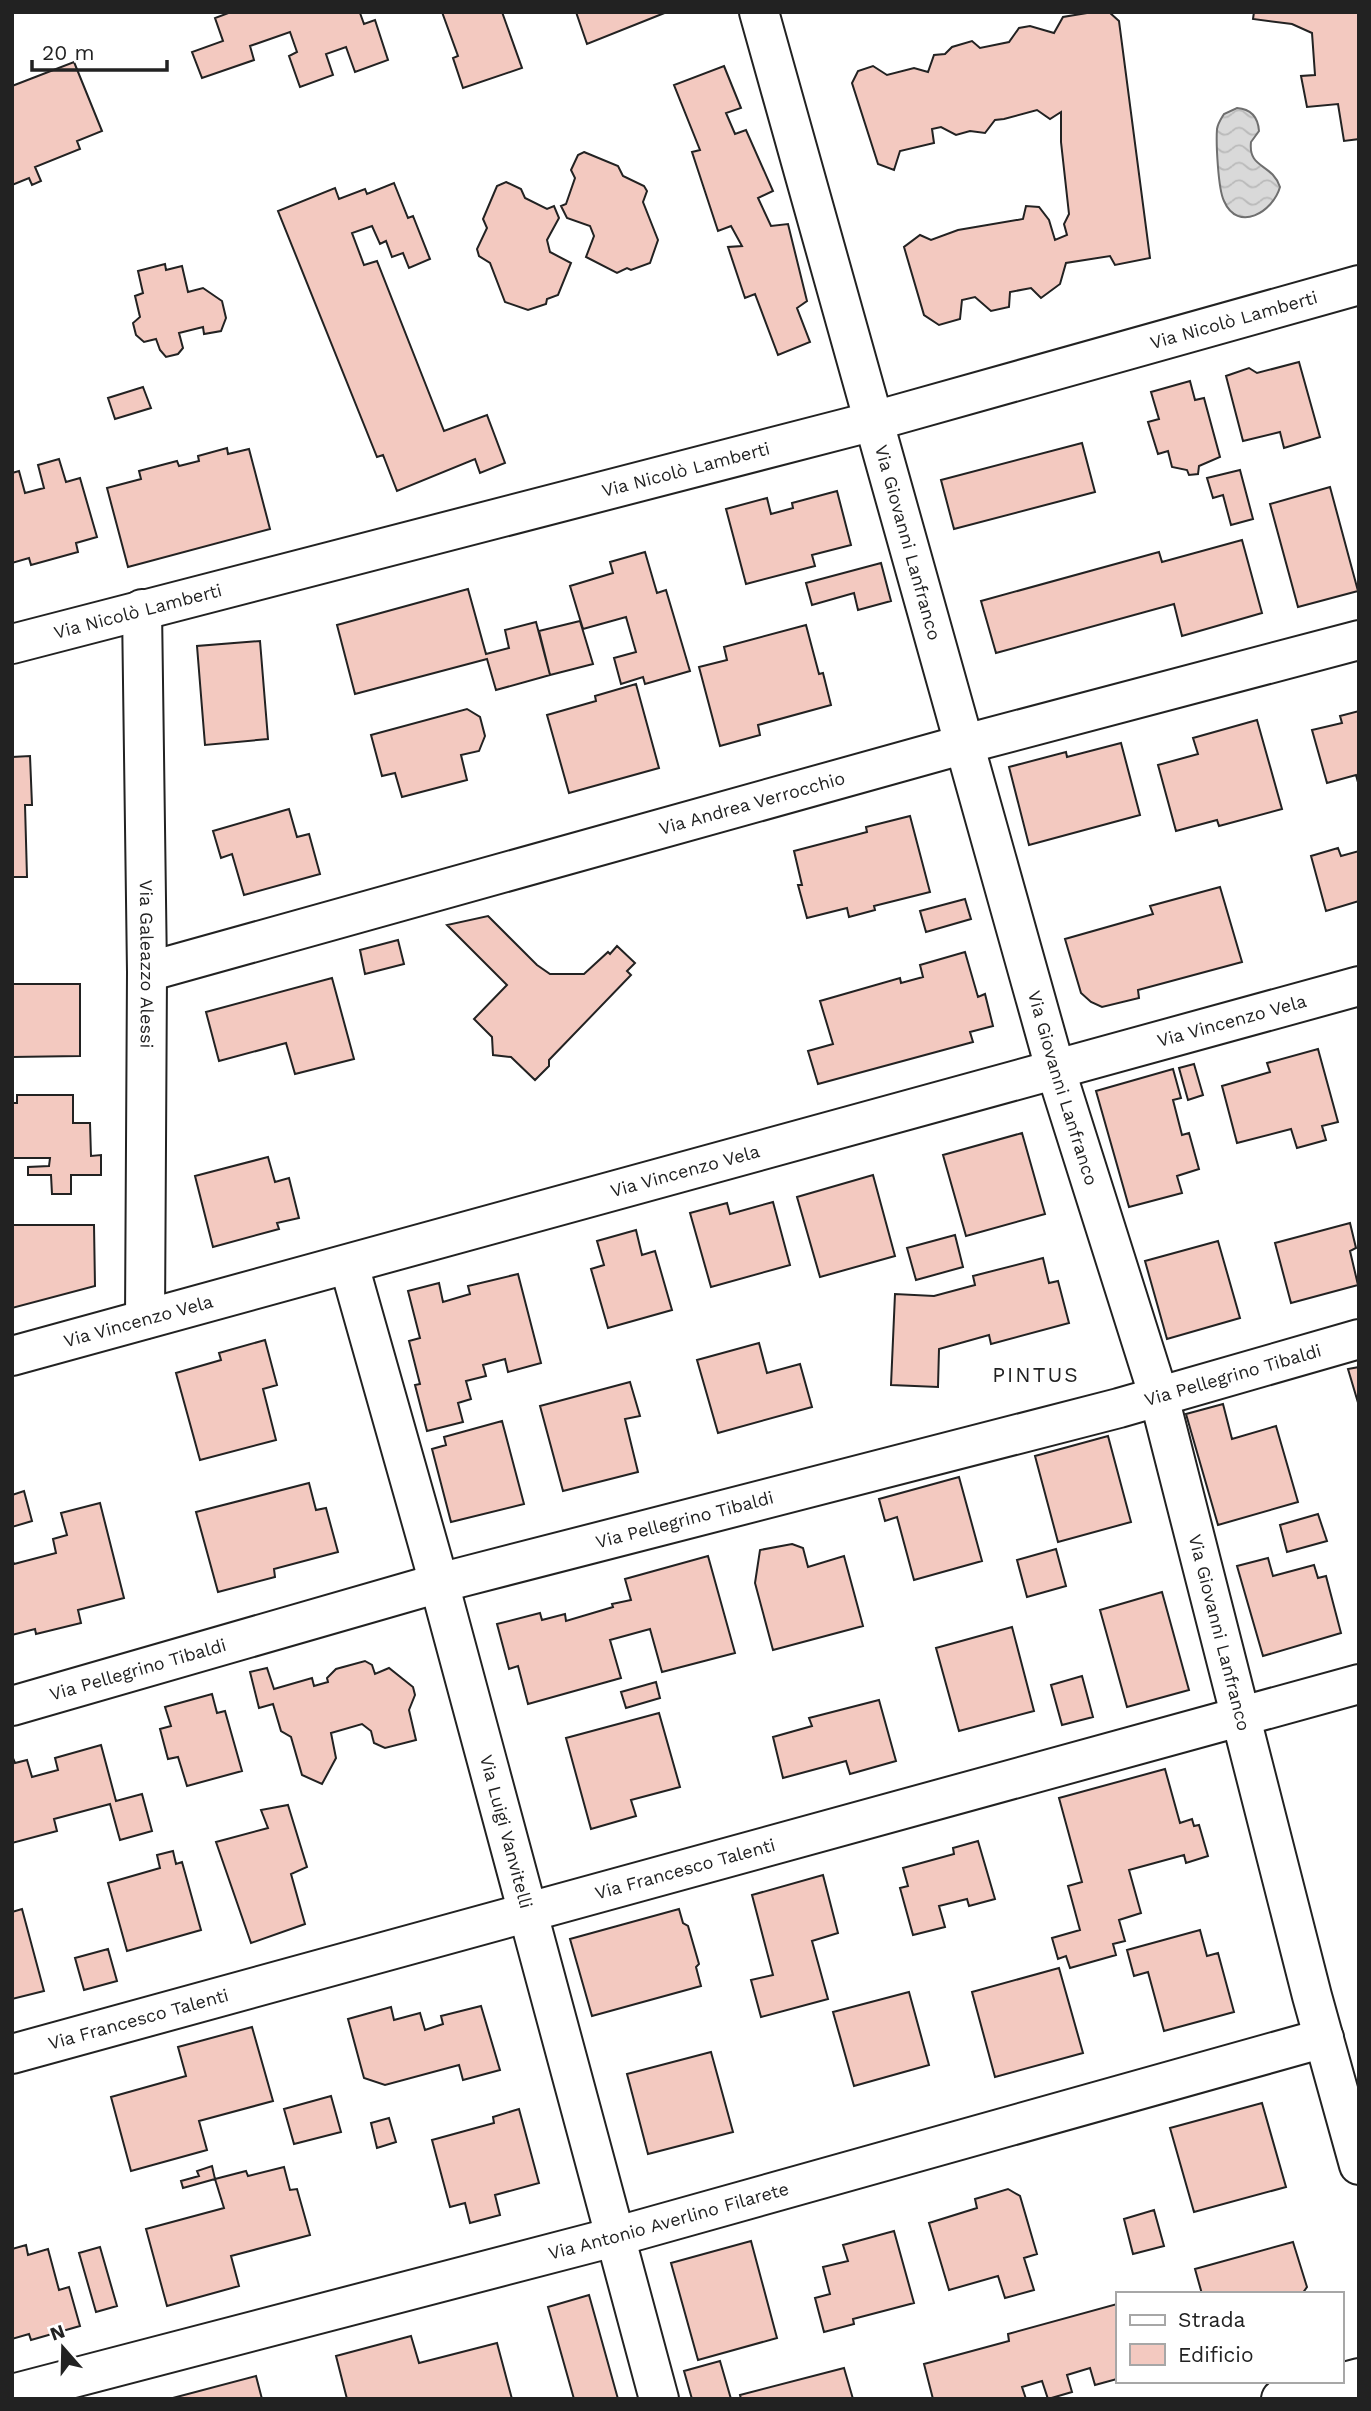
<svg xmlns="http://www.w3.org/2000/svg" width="1371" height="2411" font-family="'Work Sans',sans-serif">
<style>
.water{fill:url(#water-waves);stroke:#6f6f6f;stroke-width:2}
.building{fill:#f3c9c0;stroke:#222;stroke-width:2}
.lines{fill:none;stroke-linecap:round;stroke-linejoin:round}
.minor-casing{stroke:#222;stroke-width:42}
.minor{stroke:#fff;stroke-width:38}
.labels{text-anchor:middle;stroke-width:5;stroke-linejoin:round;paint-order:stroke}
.street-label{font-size:18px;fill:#222;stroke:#fff}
.quarter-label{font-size:21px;letter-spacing:2px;fill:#222;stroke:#fff}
</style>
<defs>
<pattern id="water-waves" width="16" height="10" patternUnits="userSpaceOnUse" patternTransform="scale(1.75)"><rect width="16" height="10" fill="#d9d9d9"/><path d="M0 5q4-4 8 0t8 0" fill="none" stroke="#bababa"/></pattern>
</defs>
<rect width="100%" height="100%" fill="#fff"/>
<!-- water -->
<path class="water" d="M 1237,108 C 1251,109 1258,117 1259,131 L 1251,142 C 1248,169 1272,163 1280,187 C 1273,212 1238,233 1224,201 C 1218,189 1216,143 1217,129 C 1218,123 1221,119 1224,114 Z"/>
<!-- building -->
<path class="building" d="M 231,12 L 362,12 L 360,13 L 364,24 L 375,20 L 388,60 L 355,72 L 346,47 L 326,54 L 333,75 L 300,87 L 289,56 L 297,52 L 290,32 L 250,46 L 254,60 L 202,78 L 192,52 L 223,41 L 215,18 Z
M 442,12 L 502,12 L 522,68 L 463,88 L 453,58 L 458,56 Z
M 576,12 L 667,12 L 587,44 Z
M 1093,12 L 1109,12 L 1119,21 L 1150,258 L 1115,265 L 1110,256 L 1066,263 L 1060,284 L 1041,298 L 1031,288 L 1010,292 L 1009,307 L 991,311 L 975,297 L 962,300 L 960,319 L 939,325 L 924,315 L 904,247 L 920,235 L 931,240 L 958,230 L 1023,219 L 1026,206 L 1039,207 L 1049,220 L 1055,240 L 1067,235 L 1064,224 L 1069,214 L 1061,142 L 1061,112 L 1050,119 L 1037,110 L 1004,119 L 995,120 L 985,133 L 970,131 L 956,135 L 941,127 L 932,129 L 934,143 L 900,151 L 894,170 L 878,164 L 852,83 L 858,71 L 873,66 L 887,75 L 914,68 L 928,72 L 934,55 L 945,54 L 952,47 L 972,41 L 980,48 L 1009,42 L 1019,28 L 1030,26 L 1054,33 L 1063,17 Z
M 1254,12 L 1359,12 L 1359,139 L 1344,141 L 1338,104 L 1307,107 L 1301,76 L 1315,75 L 1312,33 L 1292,24 L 1253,19 Z
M 74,62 L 102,131 L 77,141 L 80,149 L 35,167 L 41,181 L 32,185 L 29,178 L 12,185 L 12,86 Z
M 724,66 L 741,108 L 726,113 L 735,134 L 746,130 L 773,191 L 758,198 L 771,226 L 788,224 L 807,301 L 797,308 L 810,342 L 778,355 L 755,294 L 745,298 L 728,247 L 742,246 L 731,226 L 718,231 L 692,152 L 700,150 L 674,85 Z
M 584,152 L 618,166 L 623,176 L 644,186 L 647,191 L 643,202 L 658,240 L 650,263 L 631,270 L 627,268 L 617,273 L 586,257 L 594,236 L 590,226 L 567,218 L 561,206 L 566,204 L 575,178 L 571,170 L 578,155 Z
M 506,182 L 521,189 L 525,198 L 547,209 L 554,206 L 559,218 L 547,240 L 550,252 L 571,263 L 558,295 L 547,299 L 546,304 L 528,310 L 505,302 L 490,263 L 479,256 L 477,249 L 487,228 L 483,219 L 497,186 Z
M 394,183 L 408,218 L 413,216 L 430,259 L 409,268 L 403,253 L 392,257 L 386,241 L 380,244 L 372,226 L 352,233 L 364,265 L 377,261 L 444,431 L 487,415 L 505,463 L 480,473 L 475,459 L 397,491 L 383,455 L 377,457 L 278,211 L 335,188 L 339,199 L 365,189 L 367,194 Z
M 165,264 L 166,270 L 182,266 L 188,292 L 203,288 L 222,301 L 226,318 L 221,331 L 204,334 L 203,327 L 179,333 L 183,348 L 178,354 L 166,357 L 160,350 L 156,339 L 144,342 L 136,335 L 133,323 L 140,317 L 135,296 L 143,293 L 138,271 Z
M 1299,362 L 1320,437 L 1284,448 L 1280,432 L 1243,441 L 1226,376 L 1249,368 L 1257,373 Z
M 1190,381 L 1195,400 L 1204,398 L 1220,457 L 1199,466 L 1198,474 L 1189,475 L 1187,470 L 1172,467 L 1168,451 L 1158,454 L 1148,422 L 1159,419 L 1151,392 Z
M 143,387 L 151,408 L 115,419 L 108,398 Z
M 1082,443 L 1095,492 L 954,529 L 941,480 Z
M 227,448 L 228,454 L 249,449 L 270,529 L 128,567 L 107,488 L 141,479 L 139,471 L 177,461 L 179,466 L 199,461 L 198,456 Z
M 59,459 L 66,482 L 80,478 L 97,537 L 76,543 L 78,552 L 31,565 L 29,558 L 12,563 L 12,473 L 19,471 L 25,493 L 44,488 L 38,465 Z
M 1240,470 L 1253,519 L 1231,525 L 1223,495 L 1213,498 L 1207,478 Z
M 1330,487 L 1358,591 L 1298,607 L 1270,504 Z
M 837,491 L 851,545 L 812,555 L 815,566 L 746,584 L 726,509 L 767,498 L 771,514 L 793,508 L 792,503 Z
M 1242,540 L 1262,613 L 1182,636 L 1174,604 L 996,653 L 981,601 L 1159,552 L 1162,562 Z
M 645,552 L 657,593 L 666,590 L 690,671 L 645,684 L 643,677 L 621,684 L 614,658 L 636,652 L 626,617 L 583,629 L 570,586 L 613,573 L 610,562 Z
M 881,563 L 891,601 L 858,610 L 854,593 L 812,605 L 806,583 Z
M 468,589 L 486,654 L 509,648 L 505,630 L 536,622 L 550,675 L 496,690 L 487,659 L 355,694 L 337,625 Z
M 580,621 L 593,664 L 550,675 L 539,631 Z
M 806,625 L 819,674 L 823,673 L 831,705 L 758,725 L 760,735 L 720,746 L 699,667 L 727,660 L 724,647 Z
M 260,641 L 268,739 L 205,745 L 197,646 Z
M 636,684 L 659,768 L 569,793 L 547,715 L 596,701 L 595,696 Z
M 467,709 L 480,717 L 485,736 L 479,751 L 461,755 L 467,780 L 402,797 L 395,773 L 382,776 L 371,735 Z
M 1359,711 L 1359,786 L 1356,775 L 1327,783 L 1312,730 L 1342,723 L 1340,716 Z
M 1257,720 L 1282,809 L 1219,826 L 1217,820 L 1176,831 L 1158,765 L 1198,754 L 1193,738 Z
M 1121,743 L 1140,815 L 1029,845 L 1009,767 L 1066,752 L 1067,757 Z
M 30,756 L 32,805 L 25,805 L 27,877 L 12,877 L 12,757 Z
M 289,809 L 297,837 L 309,834 L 320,874 L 244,895 L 232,854 L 221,858 L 213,831 Z
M 910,816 L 930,892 L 874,906 L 875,910 L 849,917 L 847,908 L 807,918 L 798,885 L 802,885 L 794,851 L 867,832 L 866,827 Z
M 1338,848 L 1341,856 L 1359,851 L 1359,901 L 1326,911 L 1311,856 Z
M 1220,887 L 1242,962 L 1138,990 L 1139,998 L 1102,1007 L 1091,1002 L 1081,993 L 1065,939 L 1153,914 L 1150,906 Z
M 965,899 L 971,919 L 926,932 L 920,911 Z
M 488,916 L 537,965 L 550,974 L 584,974 L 608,952 L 610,954 L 617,946 L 635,963 L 627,971 L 631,975 L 549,1060 L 549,1066 L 535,1080 L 511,1057 L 493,1055 L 492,1037 L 474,1019 L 507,985 L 447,925 Z
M 398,940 L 404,964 L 365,974 L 360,950 Z
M 965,952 L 978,997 L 985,994 L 993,1026 L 970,1032 L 973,1042 L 818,1084 L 808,1051 L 833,1044 L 820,1001 L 900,978 L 901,983 L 923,977 L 920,965 Z
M 332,978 L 354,1059 L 295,1074 L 286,1043 L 219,1061 L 206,1012 Z
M 13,984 L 80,984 L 80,1056 L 12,1057 Z
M 1318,1049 L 1338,1122 L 1322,1126 L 1326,1140 L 1297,1148 L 1291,1129 L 1237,1143 L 1222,1086 L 1270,1072 L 1267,1063 Z
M 1194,1064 L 1203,1095 L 1188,1100 L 1179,1068 Z
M 1173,1069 L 1181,1098 L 1173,1100 L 1182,1135 L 1189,1133 L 1199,1169 L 1177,1176 L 1182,1193 L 1129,1207 L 1096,1091 Z
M 17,1095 L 73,1095 L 73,1123 L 90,1123 L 91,1156 L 101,1155 L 101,1175 L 71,1175 L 71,1194 L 52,1194 L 51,1175 L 28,1175 L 28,1167 L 49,1166 L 50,1158 L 12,1158 L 12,1103 L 17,1103 Z
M 1022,1133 L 1045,1214 L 966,1236 L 943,1155 Z
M 268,1157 L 275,1182 L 289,1178 L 299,1218 L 277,1223 L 279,1229 L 213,1247 L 195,1176 Z
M 873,1175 L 895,1256 L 820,1277 L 797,1197 Z
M 773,1202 L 790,1265 L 711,1287 L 690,1213 L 727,1203 L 730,1214 Z
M 1350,1223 L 1356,1248 L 1350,1251 L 1358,1285 L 1291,1303 L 1275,1243 Z
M 12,1225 L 94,1225 L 95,1286 L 12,1308 Z
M 636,1230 L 642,1255 L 655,1251 L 672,1310 L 608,1328 L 591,1269 L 604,1265 L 597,1241 Z
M 955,1235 L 963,1267 L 916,1280 L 907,1248 Z
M 1218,1241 L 1240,1318 L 1167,1339 L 1145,1261 Z
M 1043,1258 L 1049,1283 L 1058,1281 L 1069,1323 L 991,1344 L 989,1335 L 939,1349 L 938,1387 L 891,1385 L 895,1294 L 934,1296 L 975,1285 L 973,1276 Z
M 518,1274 L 541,1363 L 508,1372 L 505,1359 L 483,1365 L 486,1376 L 466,1381 L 471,1399 L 458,1403 L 463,1422 L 427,1431 L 415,1385 L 420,1384 L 409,1341 L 420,1338 L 408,1291 L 439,1283 L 443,1302 L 470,1294 L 468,1286 Z
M 265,1340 L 277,1385 L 263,1389 L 276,1440 L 200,1460 L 176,1373 L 221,1360 L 219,1353 Z
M 759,1343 L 767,1373 L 800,1364 L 812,1407 L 718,1433 L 697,1360 Z
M 1359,1367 L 1359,1406 L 1348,1369 Z
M 630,1382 L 640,1416 L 625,1419 L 638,1472 L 563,1491 L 540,1406 Z
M 1223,1404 L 1232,1439 L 1276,1426 L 1298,1502 L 1218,1525 L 1186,1414 Z
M 502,1421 L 524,1504 L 451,1522 L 432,1449 L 446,1445 L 444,1437 Z
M 1108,1436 L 1131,1522 L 1058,1542 L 1035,1456 Z
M 959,1477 L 982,1561 L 914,1580 L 897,1517 L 885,1521 L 879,1499 Z
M 309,1483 L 316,1510 L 326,1508 L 338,1552 L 274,1569 L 275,1577 L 218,1592 L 196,1512 Z
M 24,1491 L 32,1521 L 12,1527 L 12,1495 Z
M 100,1503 L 124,1598 L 78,1610 L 81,1623 L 36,1634 L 35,1629 L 12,1635 L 12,1559 L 14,1564 L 56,1553 L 53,1539 L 67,1535 L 61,1513 Z
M 1318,1514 L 1327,1541 L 1287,1552 L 1280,1525 Z
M 792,1544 L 803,1548 L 808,1567 L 844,1556 L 863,1626 L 773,1650 L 755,1583 L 760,1550 Z
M 1056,1549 L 1066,1586 L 1027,1597 L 1017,1560 Z
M 708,1556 L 735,1653 L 662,1672 L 650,1629 L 610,1640 L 621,1678 L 528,1704 L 518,1666 L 509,1669 L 497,1624 L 540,1613 L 542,1620 L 565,1614 L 566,1621 L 613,1607 L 612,1604 L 631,1600 L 625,1579 Z
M 1268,1558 L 1273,1576 L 1314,1565 L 1318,1578 L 1326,1576 L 1341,1633 L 1263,1656 L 1237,1566 Z
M 1162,1592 L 1189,1690 L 1127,1707 L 1100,1610 Z
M 1012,1627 L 1034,1711 L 959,1731 L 936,1648 Z
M 365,1661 L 372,1665 L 375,1674 L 389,1668 L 413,1687 L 415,1695 L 409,1710 L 416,1740 L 385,1748 L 374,1743 L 371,1731 L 362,1724 L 331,1733 L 336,1758 L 322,1784 L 302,1775 L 291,1737 L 281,1731 L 273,1704 L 259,1708 L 250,1672 L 267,1668 L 274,1689 L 312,1678 L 314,1686 L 328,1682 L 327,1678 L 336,1669 Z
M 1082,1676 L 1093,1717 L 1062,1725 L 1051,1685 Z
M 656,1682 L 660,1698 L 626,1708 L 621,1692 Z
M 212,1694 L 217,1713 L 225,1711 L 242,1771 L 187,1786 L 178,1757 L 168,1759 L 160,1729 L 171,1726 L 165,1707 Z
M 879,1700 L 896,1761 L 850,1774 L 846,1761 L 783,1778 L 773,1737 L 812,1726 L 809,1718 Z
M 659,1713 L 680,1787 L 631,1800 L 636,1816 L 591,1829 L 566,1738 Z
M 101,1745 L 116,1801 L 142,1794 L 152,1831 L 120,1840 L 110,1804 L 54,1819 L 57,1831 L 12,1843 L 12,1756 L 15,1763 L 27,1760 L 32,1777 L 58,1770 L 55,1758 Z
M 1165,1769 L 1180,1823 L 1192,1819 L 1194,1826 L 1199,1825 L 1208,1856 L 1186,1863 L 1184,1855 L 1129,1870 L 1141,1913 L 1119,1920 L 1125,1941 L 1113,1944 L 1116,1955 L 1070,1968 L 1066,1956 L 1058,1959 L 1052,1938 L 1080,1930 L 1068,1886 L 1082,1882 L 1059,1798 Z
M 288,1805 L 307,1867 L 291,1874 L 305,1924 L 251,1943 L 216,1842 L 268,1828 L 261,1810 Z
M 978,1841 L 995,1899 L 969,1906 L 967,1899 L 939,1906 L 945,1927 L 913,1935 L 900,1888 L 908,1886 L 903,1868 L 954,1854 L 953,1848 Z
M 173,1851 L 176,1864 L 182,1862 L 201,1930 L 127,1951 L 108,1883 L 160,1868 L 157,1855 Z
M 823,1875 L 838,1933 L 812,1941 L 828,1999 L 761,2017 L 751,1980 L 773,1975 L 752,1895 Z
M 22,1909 L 44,1991 L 12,1999 L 12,1912 Z
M 679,1909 L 683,1923 L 688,1926 L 699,1964 L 696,1967 L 701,1986 L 592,2016 L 570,1939 Z
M 1200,1930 L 1207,1956 L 1218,1953 L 1234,2012 L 1164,2031 L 1148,1972 L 1134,1976 L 1127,1950 Z
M 108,1949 L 117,1981 L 84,1990 L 75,1958 Z
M 1059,1968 L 1083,2053 L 995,2077 L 972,1992 Z
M 909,1992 L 929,2065 L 854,2086 L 833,2012 Z
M 481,2006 L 500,2070 L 463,2080 L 459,2065 L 385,2085 L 364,2078 L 348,2019 L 391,2007 L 394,2020 L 420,2013 L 425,2030 L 443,2024 L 441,2016 Z
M 252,2027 L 273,2101 L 199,2121 L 207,2150 L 131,2171 L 111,2097 L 186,2076 L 178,2047 Z
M 711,2052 L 733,2132 L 648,2154 L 627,2074 Z
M 331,2096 L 341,2132 L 294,2144 L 284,2109 Z
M 1262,2103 L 1286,2187 L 1194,2212 L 1170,2128 Z
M 519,2109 L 539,2183 L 495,2195 L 500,2215 L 470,2223 L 465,2203 L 450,2207 L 432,2140 L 494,2123 L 493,2117 Z
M 389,2118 L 396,2142 L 377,2148 L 371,2123 Z
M 212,2166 L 215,2179 L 183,2188 L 181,2181 L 199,2176 L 197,2171 Z
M 284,2167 L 290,2190 L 297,2189 L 310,2235 L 231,2256 L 239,2286 L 167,2306 L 146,2229 L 224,2208 L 215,2179 L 246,2171 L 248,2176 Z
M 1008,2189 L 1020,2196 L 1037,2254 L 1024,2258 L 1034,2290 L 1005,2298 L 998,2276 L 949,2290 L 929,2223 L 977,2208 L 975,2199 Z
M 1154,2210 L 1164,2246 L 1133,2254 L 1124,2219 Z
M 894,2231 L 914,2303 L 853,2319 L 854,2324 L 824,2332 L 815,2298 L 830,2294 L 823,2267 L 848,2261 L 843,2245 Z
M 751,2241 L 777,2338 L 698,2360 L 671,2263 Z
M 1293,2242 L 1307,2287 L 1302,2294 L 1202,2294 L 1195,2269 Z
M 26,2245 L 28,2255 L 48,2249 L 59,2290 L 69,2287 L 80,2326 L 31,2340 L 29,2334 L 12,2339 L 12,2249 Z
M 100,2247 L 117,2306 L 96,2312 L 79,2253 Z
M 589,2295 L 618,2399 L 574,2399 L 548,2307 Z
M 1117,2304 L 1117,2379 L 1095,2385 L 1090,2368 L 1067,2375 L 1072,2392 L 1048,2399 L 1042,2381 L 1022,2387 L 1026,2399 L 933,2399 L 924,2364 L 1009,2341 L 1008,2334 Z
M 411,2336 L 419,2363 L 497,2343 L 512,2399 L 347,2399 L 336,2356 Z
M 720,2361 L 731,2399 L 692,2399 L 684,2371 Z
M 844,2368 L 853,2399 L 741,2399 L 740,2395 Z
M 256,2376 L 262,2399 L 169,2399 Z"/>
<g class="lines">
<defs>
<g id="minor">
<path id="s1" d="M 759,12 L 1055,1068 L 1159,1397 L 1312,1996 L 1359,2165"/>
<path id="s2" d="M 142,609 L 147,972 L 145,1319"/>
<path id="s3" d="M 12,644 L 874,421 L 1359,285"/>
<path id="s4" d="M 147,972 L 965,744 L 1359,640"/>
<path id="s5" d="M 349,1265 L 439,1583 L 659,2399"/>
<path id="s6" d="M 12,1356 L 1359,986"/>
<path id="s7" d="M 12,1706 L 439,1583 L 1119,1408 L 1359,1339"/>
<path id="s8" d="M 12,2054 L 1359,1684"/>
<path id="s9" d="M 12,2394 L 614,2237 L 1324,2038"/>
<path d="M 1281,2399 L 1359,2378"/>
</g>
</defs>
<!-- minor casing -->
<use href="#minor" class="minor-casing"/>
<!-- minor -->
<use href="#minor" class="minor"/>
</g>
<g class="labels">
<!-- street labels -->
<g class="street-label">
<text dy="6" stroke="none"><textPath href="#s3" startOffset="1264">Via Nicolò Lamberti</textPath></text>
<text dy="6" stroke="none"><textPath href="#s3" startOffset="696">Via Nicolò Lamberti</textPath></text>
<text dy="6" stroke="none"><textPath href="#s1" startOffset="551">Via Giovanni Lanfranco</textPath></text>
<text dy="6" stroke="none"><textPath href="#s3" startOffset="130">Via Nicolò Lamberti</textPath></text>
<text dy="6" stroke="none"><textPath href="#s4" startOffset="628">Via Andrea Verrocchio</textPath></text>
<text dy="6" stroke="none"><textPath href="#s2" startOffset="355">Via Galeazzo Alessi</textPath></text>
<text dy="6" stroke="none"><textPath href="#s6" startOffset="1265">Via Vincenzo Vela</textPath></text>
<text dy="6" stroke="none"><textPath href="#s1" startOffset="1118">Via Giovanni Lanfranco</textPath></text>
<text dy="6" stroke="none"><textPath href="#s6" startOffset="698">Via Vincenzo Vela</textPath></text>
<text dy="6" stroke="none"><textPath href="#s6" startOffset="131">Via Vincenzo Vela</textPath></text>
<text dy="6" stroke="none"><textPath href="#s7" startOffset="1265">Via Pellegrino Tibaldi</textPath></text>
<text dy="6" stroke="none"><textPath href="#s7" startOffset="698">Via Pellegrino Tibaldi</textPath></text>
<text dy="6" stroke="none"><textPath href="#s1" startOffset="1685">Via Giovanni Lanfranco</textPath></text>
<text dy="6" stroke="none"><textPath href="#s7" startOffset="131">Via Pellegrino Tibaldi</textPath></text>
<text dy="6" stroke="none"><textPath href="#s5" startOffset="588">Via Luigi Vanvitelli</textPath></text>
<text dy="6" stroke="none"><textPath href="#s8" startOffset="698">Via Francesco Talenti</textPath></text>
<text dy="6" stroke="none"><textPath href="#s8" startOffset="131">Via Francesco Talenti</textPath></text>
<text dy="6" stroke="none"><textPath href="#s9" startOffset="679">Via Antonio Averlino Filarete</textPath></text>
</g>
<!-- quarter labels -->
<g class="quarter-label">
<text x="1036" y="1382">PINTUS</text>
</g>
</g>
<!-- border -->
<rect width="1371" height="2411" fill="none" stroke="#222222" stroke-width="28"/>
<!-- legend -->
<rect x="1116" y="2292" width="228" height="91" fill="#ffffff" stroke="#a7a7a7" stroke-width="2"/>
<rect x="1130" y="2315" width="35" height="10" fill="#ffffff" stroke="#a7a7a7" stroke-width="2"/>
<text x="1178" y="2327" font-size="21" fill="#222222">Strada</text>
<rect x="1130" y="2344" width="35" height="21" fill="#f3c9c0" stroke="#a7a7a7" stroke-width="2"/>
<text x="1178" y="2362" font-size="21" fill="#222222">Edificio</text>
<!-- north arrow -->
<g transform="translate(63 2348) rotate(340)" stroke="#ffffff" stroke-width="5" paint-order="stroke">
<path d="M0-5L12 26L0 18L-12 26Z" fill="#222222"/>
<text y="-10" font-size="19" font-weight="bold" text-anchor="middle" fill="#222222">N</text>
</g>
<!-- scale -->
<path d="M32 60v10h135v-10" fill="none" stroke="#222222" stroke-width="3.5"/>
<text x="42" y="60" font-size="21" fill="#222222" stroke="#ffffff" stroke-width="5" paint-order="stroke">20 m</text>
</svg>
